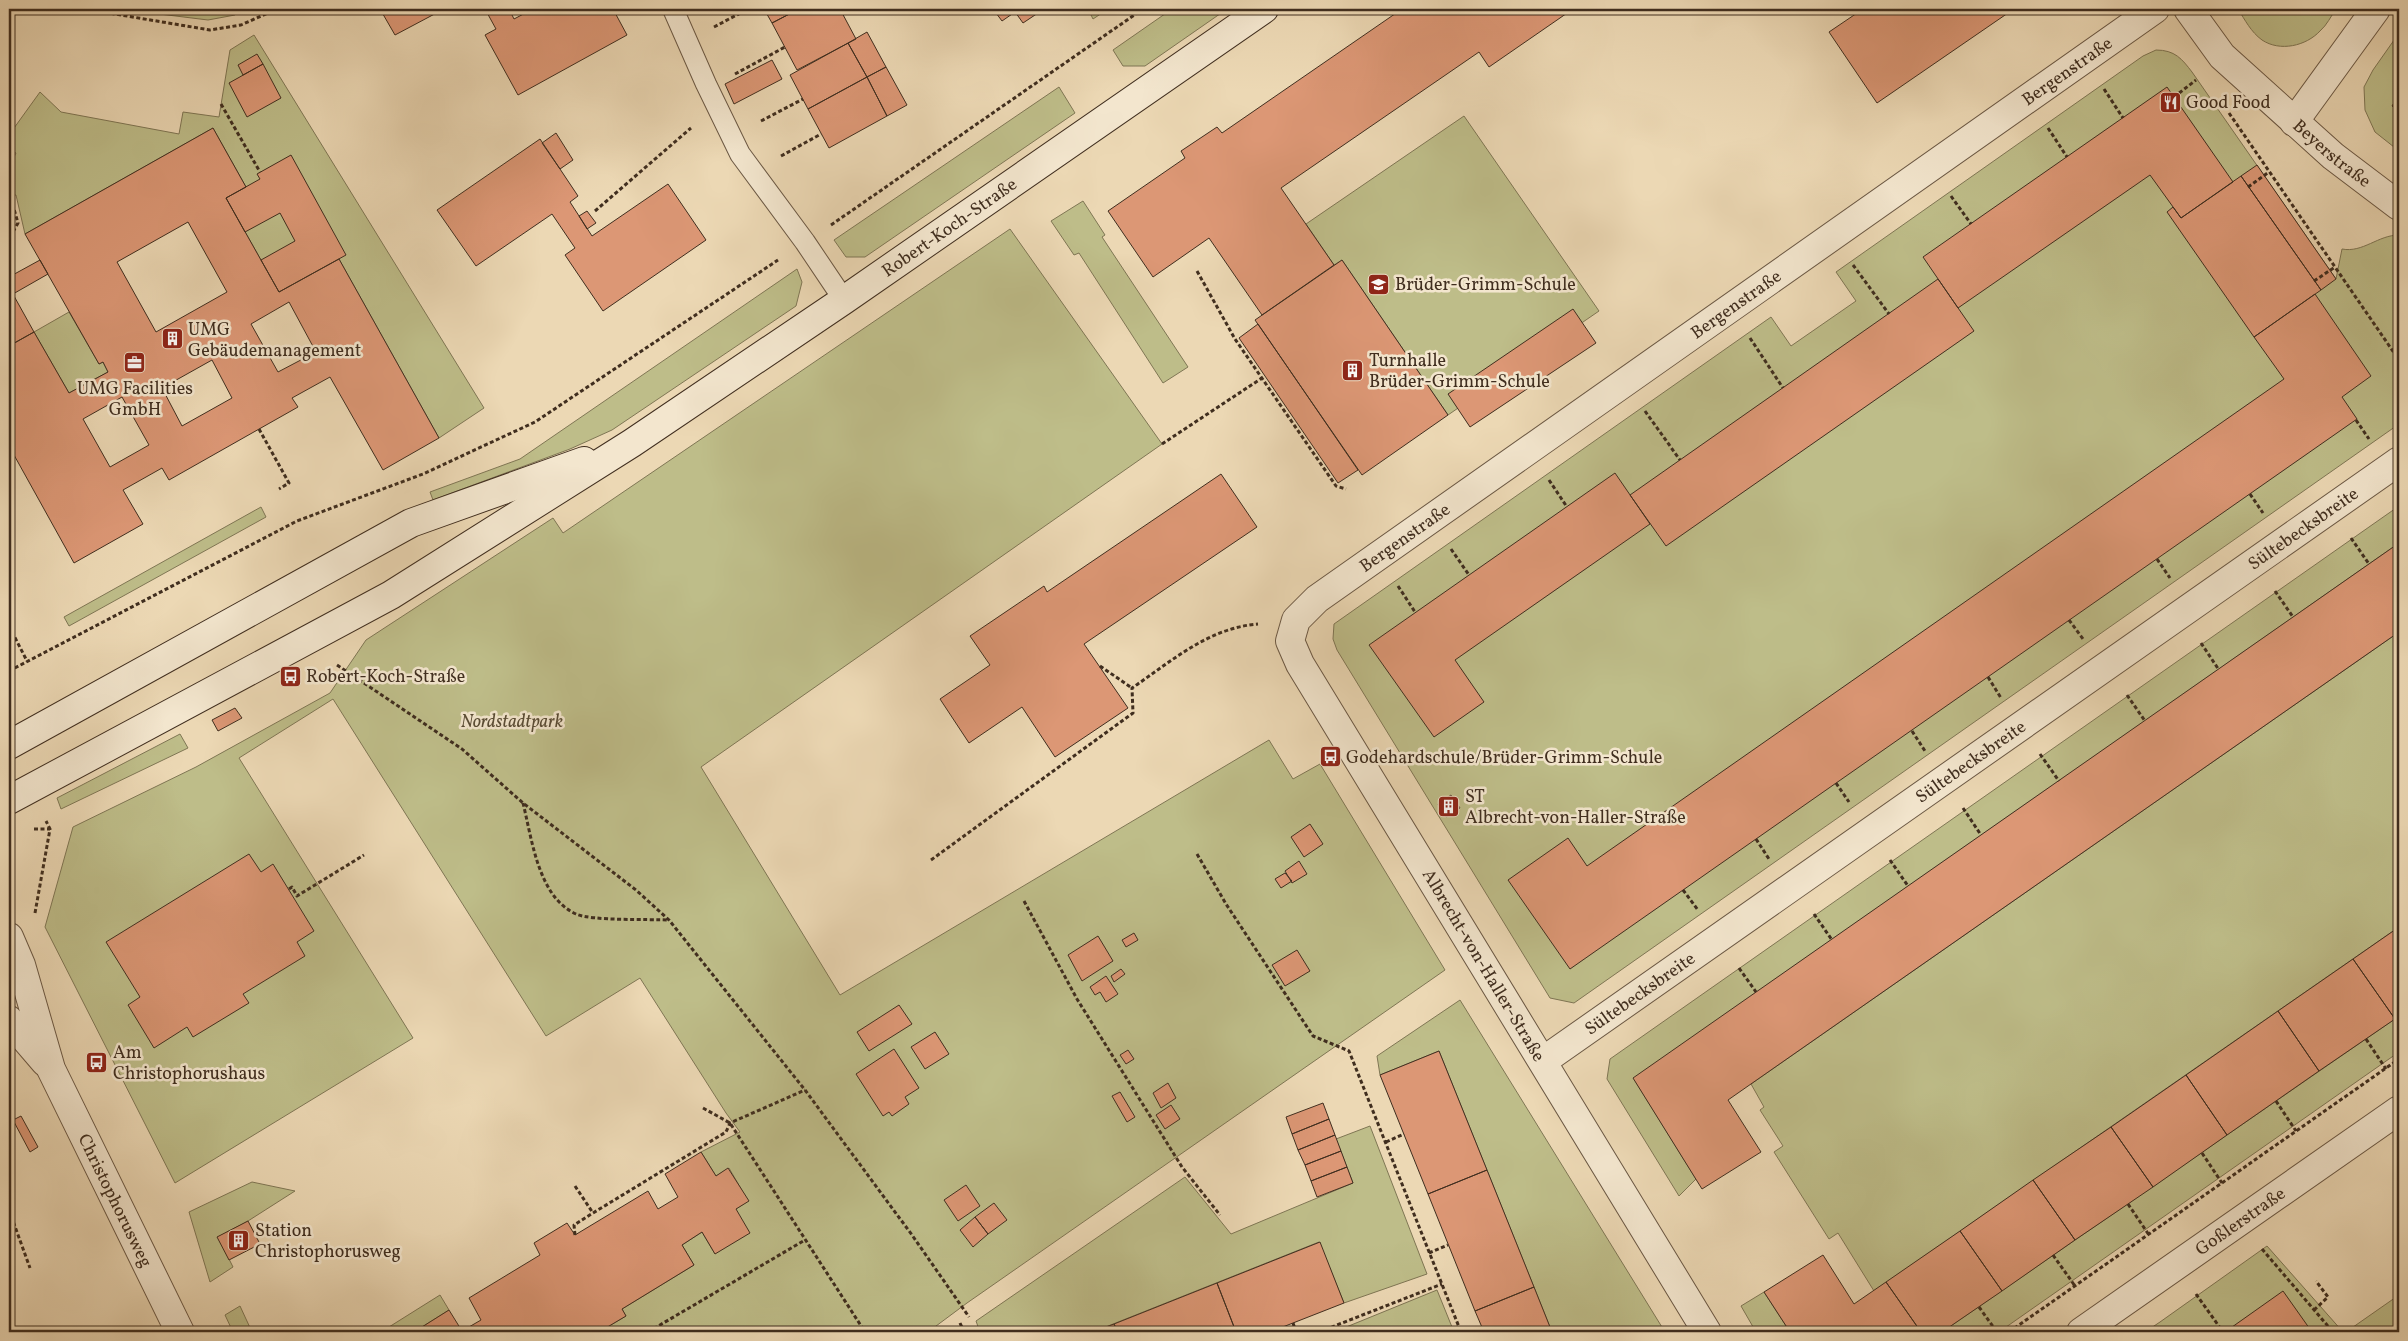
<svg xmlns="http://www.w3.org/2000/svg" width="2408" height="1341" font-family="Vollkorn,serif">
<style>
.green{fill:#bebd89;stroke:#7f7654}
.building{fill:#dc9775;stroke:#402e1f;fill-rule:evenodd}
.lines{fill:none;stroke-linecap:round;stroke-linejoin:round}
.lane-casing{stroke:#6b5844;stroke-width:22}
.street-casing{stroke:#6b5844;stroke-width:30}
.secondary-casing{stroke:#402e1f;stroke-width:30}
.path{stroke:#402e1f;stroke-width:3;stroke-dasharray:4 2.5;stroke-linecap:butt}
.lane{stroke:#f3e6ce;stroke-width:20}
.street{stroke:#f3e6ce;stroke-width:28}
.secondary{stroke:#f3e6ce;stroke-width:28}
.labels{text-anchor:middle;stroke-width:5;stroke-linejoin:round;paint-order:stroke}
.street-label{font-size:18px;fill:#402e1f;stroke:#f3e6ce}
.poi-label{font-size:18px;fill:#402e1f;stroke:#f3e6ce;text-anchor:start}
.park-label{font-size:18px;font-style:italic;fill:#594b34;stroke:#f3e6ce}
</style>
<rect width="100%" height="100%" fill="#ecd8b4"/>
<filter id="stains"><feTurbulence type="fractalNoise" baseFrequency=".004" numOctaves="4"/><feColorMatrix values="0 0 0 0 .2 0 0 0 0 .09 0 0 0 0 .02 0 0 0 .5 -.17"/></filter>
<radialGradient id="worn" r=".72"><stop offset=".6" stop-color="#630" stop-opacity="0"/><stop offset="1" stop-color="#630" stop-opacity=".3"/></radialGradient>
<!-- green -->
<path class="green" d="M 119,9 L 238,9 L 235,15 L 208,20 Z
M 1088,9 L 1108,9 L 1093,19 Z
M 1172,9 L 1227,9 L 1145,66 L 1123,66 L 1113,50 Z
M 2238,9 L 2336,9 C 2331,16 2327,25 2320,31 C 2306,46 2280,52 2262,40 C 2251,32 2245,20 2238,9 Z
M 2399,33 L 2399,151 L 2375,132 L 2365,110 L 2364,87 L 2373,70 Z
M 254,35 L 484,408 L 439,438 L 339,259 L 279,292 L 226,198 L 246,187 L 213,128 L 25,234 L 16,195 L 9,195 L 9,167 L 16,153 L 9,149 L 9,135 L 40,92 L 61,112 L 179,134 L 183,112 L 219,117 L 230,50 Z
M 2156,50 C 2175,50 2182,59 2192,72 L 2336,279 L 2342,249 C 2363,253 2378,235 2399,235 L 2399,424 L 1574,1003 L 1550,998 L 1337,650 L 1333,639 L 1334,624 L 1771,317 L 1791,346 L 1856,301 L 1836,272 L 2143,56 Z
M 1059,87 L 1075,113 L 865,257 L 846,257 L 834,240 Z
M 1464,116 L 1599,311 L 1448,415 L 1342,260 L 1334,265 L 1306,224 Z
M 1083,201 L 1105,235 L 1102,237 L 1188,367 L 1163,383 L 1079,253 L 1074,255 L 1051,221 Z
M 1010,229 L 1162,444 L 701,767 L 840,995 L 1269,740 L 1293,779 L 1320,764 L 1445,970 L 967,1303 L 928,1332 L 599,1332 L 626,1316 L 622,1309 L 694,1265 L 682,1245 L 702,1232 L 715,1254 L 736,1209 L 748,1201 L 729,1168 L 716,1176 L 701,1152 L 740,1132 L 726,1113 L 640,978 L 546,1036 L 333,699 L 239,758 L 413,1038 L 175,1183 L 45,927 L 73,827 L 196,767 L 330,693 L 366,640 L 553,518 L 563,533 Z
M 797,269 L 802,282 L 796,306 L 612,430 L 570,449 L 433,500 L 430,492 L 520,459 Z
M 69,312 L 99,364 L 103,362 L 108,372 L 69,393 L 34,332 Z
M 2399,506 L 2399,543 L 1634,1079 L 1696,1179 L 1679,1196 L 1607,1079 L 1610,1059 Z
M 261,507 L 266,517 L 69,626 L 64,617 Z
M 2399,632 L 2399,927 L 1874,1291 L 1838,1233 L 1829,1239 L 1774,1152 L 1783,1146 L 1760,1110 L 1764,1107 L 1751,1084 Z
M 180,734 L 188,748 L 61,809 L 57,798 Z
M 1460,1000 L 1665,1332 L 1552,1332 L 1439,1051 L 1380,1075 L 1377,1056 Z
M 2399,1016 L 2399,1052 L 1999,1332 L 1942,1332 Z
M 1370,1126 L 1427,1274 L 1344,1303 L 1319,1242 L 1093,1332 L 980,1332 L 976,1321 L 1185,1177 L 1231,1234 L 1353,1183 L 1336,1139 Z
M 252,1182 L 295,1191 L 248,1221 L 218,1237 L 233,1267 L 210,1282 L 189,1212 Z
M 2267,1246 L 2343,1332 L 2145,1332 L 2160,1322 Z
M 1437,1290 L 1454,1332 L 1334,1332 Z
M 1764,1292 L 1790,1332 L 1756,1332 L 1741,1306 Z
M 440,1295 L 449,1310 L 414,1332 L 381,1332 Z
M 2399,1295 L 2399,1332 L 2346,1332 Z
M 240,1306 L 252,1332 L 233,1332 L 225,1315 Z"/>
<!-- building -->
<path class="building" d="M 380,9 L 444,9 L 395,35 Z
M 485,9 L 509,9 L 514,19 L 533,9 L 613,9 L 627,35 L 518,95 L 485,35 L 496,29 Z
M 764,9 L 799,9 L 772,23 Z
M 799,9 L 840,9 L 856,39 L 797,70 L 772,23 Z
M 993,9 L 1013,9 L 1015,12 L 1002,21 Z
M 1013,9 L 1044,9 L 1023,23 Z
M 1402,9 L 1573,9 L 1489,67 L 1479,52 L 1281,188 L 1334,265 L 1262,315 L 1209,238 L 1153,277 L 1108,211 L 1185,158 L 1181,151 L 1217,127 L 1222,133 Z
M 1863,9 L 2004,9 L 2008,13 L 1877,103 L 1829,32 Z
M 867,32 L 886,67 L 867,77 L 848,43 Z
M 848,43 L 867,77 L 808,109 L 790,75 Z
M 257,54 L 263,64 L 243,75 L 238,65 Z
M 772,60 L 782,79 L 734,104 L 725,84 Z
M 263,64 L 281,98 L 247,117 L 229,83 Z
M 886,67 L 907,105 L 887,116 L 867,77 Z
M 867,77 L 887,116 L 829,148 L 808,109 Z
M 2167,87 L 2233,182 L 2181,218 L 2150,175 L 1958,308 L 1923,257 Z
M 2399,95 L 2399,111 L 2392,106 Z
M 213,128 L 246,187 L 226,198 L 279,292 L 339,259 L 439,438 L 383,470 L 330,377 L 292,398 L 298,407 L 169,480 L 162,468 L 123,490 L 143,524 L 74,563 L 9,446 L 9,346 L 34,332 L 69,393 L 108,372 L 103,362 L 99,364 L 25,234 ZM 188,222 L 227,292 L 156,332 L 117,262 ZM 289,302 L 316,352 L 278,372 L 251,324 ZM 212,360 L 232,398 L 182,426 L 162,388 ZM 122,397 L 149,445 L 110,467 L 83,419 Z
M 556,133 L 573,160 L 560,169 L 542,143 Z
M 540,139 L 578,196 L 570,202 L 592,236 L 668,184 L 706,240 L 603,311 L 565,255 L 575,248 L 552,214 L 476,266 L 437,210 Z
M 291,155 L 346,255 L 279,292 L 261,260 L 295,241 L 280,213 L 245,232 L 226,198 L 260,179 L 257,174 Z
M 2257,165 L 2336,279 L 2321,290 L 2241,176 Z
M 2241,176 L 2321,290 L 2254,337 L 2167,212 L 2173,207 L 2181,218 Z
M 587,211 L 596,223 L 587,229 L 579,216 Z
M 40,260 L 48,274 L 13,294 L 9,287 L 9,277 Z
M 1342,260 L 1448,415 L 1362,475 L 1255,320 Z
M 1938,279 L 1974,331 L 1666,546 L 1630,495 Z
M 9,287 L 34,332 L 9,346 Z
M 2315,294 L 2371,376 L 2342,397 L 2357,419 L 1570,969 L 1508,880 L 1568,838 L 1587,866 L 2284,379 L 2254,337 Z
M 1573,309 L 1596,343 L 1470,427 L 1448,394 Z
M 1258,324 L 1358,470 L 1338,483 L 1239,338 Z
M 1615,473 L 1650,524 L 1455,660 L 1484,702 L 1434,737 L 1369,645 Z
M 1221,474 L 1257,527 L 1084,644 L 1128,708 L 1055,757 L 1022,707 L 969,743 L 940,699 L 990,665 L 970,636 L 1044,586 L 1047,592 Z
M 2399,543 L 2399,632 L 1728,1100 L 1761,1152 L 1702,1189 L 1633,1078 Z
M 235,708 L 242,718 L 218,731 L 212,720 Z
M 1451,795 L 1460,808 L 1446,817 L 1438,804 Z
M 1310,824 L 1323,844 L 1304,857 L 1291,837 Z
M 249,854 L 261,872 L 273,864 L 314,931 L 297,942 L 305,956 L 243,994 L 249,1003 L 193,1037 L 187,1027 L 154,1048 L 128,1005 L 140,997 L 106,942 Z
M 1299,861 L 1307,874 L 1292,883 L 1285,871 Z
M 1285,873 L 1292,881 L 1281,888 L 1275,879 Z
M 2399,927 L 2399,1016 L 2395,1019 L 2353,959 Z
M 1134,933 L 1138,940 L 1126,947 L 1122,940 Z
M 1098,936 L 1113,961 L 1082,981 L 1068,955 Z
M 1297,950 L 1310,971 L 1285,986 L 1272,965 Z
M 2353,959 L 2395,1019 L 2319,1071 L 2278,1011 Z
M 1121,969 L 1125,974 L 1114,982 L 1111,976 Z
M 1106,976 L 1118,994 L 1106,1002 L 1100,992 L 1095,995 L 1090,987 Z
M 899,1005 L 912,1024 L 869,1051 L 857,1032 Z
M 2278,1011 L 2319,1071 L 2227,1135 L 2186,1075 Z
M 935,1032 L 949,1054 L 925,1069 L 911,1047 Z
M 894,1049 L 919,1088 L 905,1097 L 909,1104 L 892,1116 L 889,1112 L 883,1116 L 856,1074 Z
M 1128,1050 L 1134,1059 L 1126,1064 L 1120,1055 Z
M 1439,1051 L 1487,1170 L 1428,1194 L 1380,1075 Z
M 2186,1075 L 2227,1135 L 2153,1187 L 2111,1127 Z
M 1168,1083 L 1176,1098 L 1161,1108 L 1153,1093 Z
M 1120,1092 L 1135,1117 L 1127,1122 L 1112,1096 Z
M 1323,1103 L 1329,1119 L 1292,1134 L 1286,1117 Z
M 1171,1105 L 1180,1119 L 1165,1129 L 1156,1115 Z
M 21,1116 L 38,1147 L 30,1152 L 13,1120 Z
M 1329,1119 L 1335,1135 L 1298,1150 L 1292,1134 Z
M 2111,1127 L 2153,1187 L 2075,1240 L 2033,1180 Z
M 1335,1135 L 1341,1151 L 1305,1165 L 1298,1150 Z
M 1341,1151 L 1347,1167 L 1311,1181 L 1305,1165 Z
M 701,1152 L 716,1176 L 728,1168 L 749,1201 L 736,1209 L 750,1233 L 715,1254 L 702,1232 L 682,1245 L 694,1265 L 622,1309 L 626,1316 L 599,1332 L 414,1332 L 449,1310 L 462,1331 L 481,1320 L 469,1298 L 540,1255 L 534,1243 L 567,1223 L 575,1235 L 648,1191 L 658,1209 L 678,1197 L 665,1174 Z
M 1347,1167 L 1353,1183 L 1317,1197 L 1311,1181 Z
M 1487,1170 L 1534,1287 L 1475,1311 L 1428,1194 Z
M 2033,1180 L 2075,1240 L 2002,1291 L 1960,1231 Z
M 966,1185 L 980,1206 L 958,1221 L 944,1200 Z
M 994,1203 L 1007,1220 L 988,1234 L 975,1217 Z
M 975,1217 L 988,1234 L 973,1247 L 960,1230 Z
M 248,1221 L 260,1244 L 229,1260 L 217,1237 Z
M 1960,1231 L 2002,1291 L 1942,1332 L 1921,1332 L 1886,1282 Z
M 1320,1242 L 1344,1303 L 1270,1332 L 1236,1332 L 1217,1283 Z
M 1823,1255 L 1854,1304 L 1886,1282 L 1921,1332 L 1790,1332 L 1764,1292 Z
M 1217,1283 L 1236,1332 L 1118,1332 L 1114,1324 Z
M 1534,1287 L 1552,1332 L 1484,1332 L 1475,1311 Z
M 2283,1291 L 2312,1332 L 2225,1332 Z
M 1114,1324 L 1118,1332 L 1093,1332 Z"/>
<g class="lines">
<defs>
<path id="lane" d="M 673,9 L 706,84 L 740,154 L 805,242 L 844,300"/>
<g id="street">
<path id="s1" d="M 2188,9 L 2222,56 L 2333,156 L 2399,206"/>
<path d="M 2294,122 L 2376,9"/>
<path id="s2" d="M 9,937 L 21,965 L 51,1069 L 180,1332"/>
<path d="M 9,1020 L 45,1062"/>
<path id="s3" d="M 1543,1061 L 2399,461"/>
<path id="s4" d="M 1707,1332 L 1300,664 L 1290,641 L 1296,620 L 1317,599 L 2155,9"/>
<path id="s5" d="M 2081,1332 L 2399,1110"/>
</g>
<g id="secondary">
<path d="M 9,745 L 411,523 L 584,461"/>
<path id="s6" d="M 9,800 L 391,595 L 632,443 L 844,300 L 1264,9"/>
</g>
</defs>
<!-- lane casing -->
<use href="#lane" class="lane-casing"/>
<!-- street casing -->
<use href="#street" class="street-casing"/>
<!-- secondary casing -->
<use href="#secondary" class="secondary-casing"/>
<!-- path -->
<path class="path" d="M 85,9 L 210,30 L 241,25 L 277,9
M 714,27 L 748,9
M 735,74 L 785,47
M 2104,89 L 2123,118
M 2174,97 L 2196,80
M 221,104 L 260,172
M 2229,113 L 2399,360
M 761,121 L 803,99
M 2048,128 L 2067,157
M 781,156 L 821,134
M 2248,187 L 2269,172
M 1951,196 L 1971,224
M 9,207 L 14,209 L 18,223 L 9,239
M 595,211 L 691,128
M 831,225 L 1143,9
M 9,247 L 12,254
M 1853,265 L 1889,314
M 1197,271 L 1235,339 L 1336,486 L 1346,489
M 2314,281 L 2335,267
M 1750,338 L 1783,388
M 1645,411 L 1680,460
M 2356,420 L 2369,439
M 259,429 L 289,483 L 279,489
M 1162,444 L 1262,378
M 1549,480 L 1567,507
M 2250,494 L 2263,513
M 2351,538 L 2369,564
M 1451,549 L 1469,575
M 2157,559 L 2170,578
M 1398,586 L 1415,612
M 2275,591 L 2293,617
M 2069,620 L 2083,639
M 9,626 L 27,661
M 2201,643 L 2219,670
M 337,665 L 462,749 L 523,803 L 636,890 L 669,920 L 805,1090 L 912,1235 L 969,1317
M 1100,666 L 1132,688
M 9,671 L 297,521 L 423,474 L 535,422 L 778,260
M 1988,677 L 2001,698
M 2127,695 L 2145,721
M 1912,731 L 1925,751
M 2040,754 L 2059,781
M 1836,783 L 1849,802
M 523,803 C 532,839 538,897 576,914 C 591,921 649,919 668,920
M 1963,808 L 1981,835
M 34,829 L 50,829
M 1756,839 L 1769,859
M 1197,854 L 1226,904 L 1313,1036 L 1349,1051 L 1461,1332
M 931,860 L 1133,713 L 1132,688 C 1172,661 1208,628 1258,624
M 1890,860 L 1908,886
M 289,889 L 292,887 L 297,896 L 364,855
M 1683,890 L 1698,910
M 1024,901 L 1077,999 L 1182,1167 L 1220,1215
M 35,913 L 50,829 L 46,821
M 1814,914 L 1832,940
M 1739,968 L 1756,992
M 2366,1039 L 2386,1069
M 2276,1101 L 2296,1131
M 703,1108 L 730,1123 L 865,1332
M 1386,1142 L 1404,1134
M 2202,1153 L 2222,1183
M 575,1186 L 593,1213 L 726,1132 L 730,1123 L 805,1090
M 2128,1204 L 2149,1235
M 9,1210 L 30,1268
M 575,1235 L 574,1225 L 593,1213
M 2262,1249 L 2333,1332
M 1429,1253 L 1448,1245
M 2053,1255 L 2075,1286
M 2196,1294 L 2223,1332
M 1979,1307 L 1997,1332
M 2314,1310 L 2328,1297 L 2316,1281
M 960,1323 L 964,1332
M 1293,1323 L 1296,1332
M 648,1332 L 805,1240
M 1319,1332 L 1442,1284
M 2009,1332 L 2399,1059"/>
<!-- lane -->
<use href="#lane" class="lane"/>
<!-- street -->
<use href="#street" class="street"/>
<!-- secondary -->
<use href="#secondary" class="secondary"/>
</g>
<!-- icons -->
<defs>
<symbol id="restaurant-square" viewBox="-11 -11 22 22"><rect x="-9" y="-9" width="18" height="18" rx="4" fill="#8f2418" stroke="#f3e6ce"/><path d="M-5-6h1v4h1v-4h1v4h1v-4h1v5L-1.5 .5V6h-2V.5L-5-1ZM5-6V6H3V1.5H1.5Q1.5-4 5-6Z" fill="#fff"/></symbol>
<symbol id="school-square" viewBox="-11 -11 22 22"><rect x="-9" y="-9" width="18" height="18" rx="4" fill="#8f2418" stroke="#f3e6ce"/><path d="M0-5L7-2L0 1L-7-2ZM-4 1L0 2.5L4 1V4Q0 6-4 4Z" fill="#fff"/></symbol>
<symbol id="building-square" viewBox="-11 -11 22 22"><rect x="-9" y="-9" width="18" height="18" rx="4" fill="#8f2418" stroke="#f3e6ce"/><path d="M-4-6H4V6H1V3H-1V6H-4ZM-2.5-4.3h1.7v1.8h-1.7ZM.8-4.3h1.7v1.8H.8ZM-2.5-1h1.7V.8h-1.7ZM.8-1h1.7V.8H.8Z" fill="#fff"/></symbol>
<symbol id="office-square" viewBox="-11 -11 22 22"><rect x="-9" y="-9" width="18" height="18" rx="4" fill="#8f2418" stroke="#f3e6ce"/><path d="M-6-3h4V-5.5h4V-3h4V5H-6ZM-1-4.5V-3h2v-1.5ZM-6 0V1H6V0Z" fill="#fff"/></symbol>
<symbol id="bus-square" viewBox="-11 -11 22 22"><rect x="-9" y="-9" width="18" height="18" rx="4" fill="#8f2418" stroke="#f3e6ce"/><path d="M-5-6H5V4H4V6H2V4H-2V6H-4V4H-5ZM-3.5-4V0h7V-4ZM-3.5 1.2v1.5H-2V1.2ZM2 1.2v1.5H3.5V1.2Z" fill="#fff"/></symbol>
</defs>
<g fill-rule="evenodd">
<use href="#restaurant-square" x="2158" y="90" width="25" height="25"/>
<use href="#school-square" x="1366" y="272" width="25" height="25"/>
<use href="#building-square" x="160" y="326" width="25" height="25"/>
<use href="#office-square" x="122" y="350" width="25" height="25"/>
<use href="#building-square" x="1340" y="358" width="25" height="25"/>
<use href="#bus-square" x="278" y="664" width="25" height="25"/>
<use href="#bus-square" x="1318" y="744" width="25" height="25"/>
<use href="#building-square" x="1436" y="794" width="25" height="25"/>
<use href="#bus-square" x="84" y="1050" width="25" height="25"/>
<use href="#building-square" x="226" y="1228" width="25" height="25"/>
</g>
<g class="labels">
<!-- street labels -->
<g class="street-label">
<text dy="6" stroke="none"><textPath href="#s4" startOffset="1776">Bergenstraße</textPath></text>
<text dy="6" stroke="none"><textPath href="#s1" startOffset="205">Beyerstraße</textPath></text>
<text dy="6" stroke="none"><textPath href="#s6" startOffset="1102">Robert-Koch-Straße</textPath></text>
<text dy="6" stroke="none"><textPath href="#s4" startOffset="1371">Bergenstraße</textPath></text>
<text dy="6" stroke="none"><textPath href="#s3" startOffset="928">Sültebecksbreite</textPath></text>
<text dy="6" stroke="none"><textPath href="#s4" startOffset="966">Bergenstraße</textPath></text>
<text dy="6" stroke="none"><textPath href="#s3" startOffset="522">Sültebecksbreite</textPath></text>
<text transform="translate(1484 965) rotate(59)" y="6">Albrecht-von-Haller-Straße</text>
<text dy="6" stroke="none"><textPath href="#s3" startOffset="118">Sültebecksbreite</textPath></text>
<text dy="6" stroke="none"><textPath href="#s2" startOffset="285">Christophorusweg</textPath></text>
<text dy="6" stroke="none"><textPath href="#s5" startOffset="194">Goßlerstraße</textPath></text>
</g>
<!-- poi labels -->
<g class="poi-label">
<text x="2186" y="108">Good Food</text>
<text x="1395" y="290">Brüder-Grimm-Schule</text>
<text x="188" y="335">UMG<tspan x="188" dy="21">Gebäudemanagement</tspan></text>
<text x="1369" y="366">Turnhalle<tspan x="1369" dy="21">Brüder-Grimm-Schule</tspan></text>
<text x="135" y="394" text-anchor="middle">UMG Facilities<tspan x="135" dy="21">GmbH</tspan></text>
<text x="306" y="682">Robert-Koch-Straße</text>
<text x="1346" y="763">Godehardschule/Brüder-Grimm-Schule</text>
<text x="1465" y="802">ST<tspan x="1465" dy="21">Albrecht-von-Haller-Straße</tspan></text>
<text x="113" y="1058">Am<tspan x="113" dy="21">Christophorushaus</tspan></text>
<text x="255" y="1236">Station<tspan x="255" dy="21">Christophorusweg</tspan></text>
</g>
<!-- park labels -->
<g class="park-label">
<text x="512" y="727">Nordstadtpark</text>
</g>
</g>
<!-- margin -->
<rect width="2408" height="1341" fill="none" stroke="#ecd8b4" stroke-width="30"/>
<rect x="10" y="10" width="2388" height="1321" fill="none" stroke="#402e1f" stroke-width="2.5"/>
<rect x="15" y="15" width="2378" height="1311" fill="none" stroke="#402e1f"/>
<rect width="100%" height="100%" filter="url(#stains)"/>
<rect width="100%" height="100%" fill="url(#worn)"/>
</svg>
